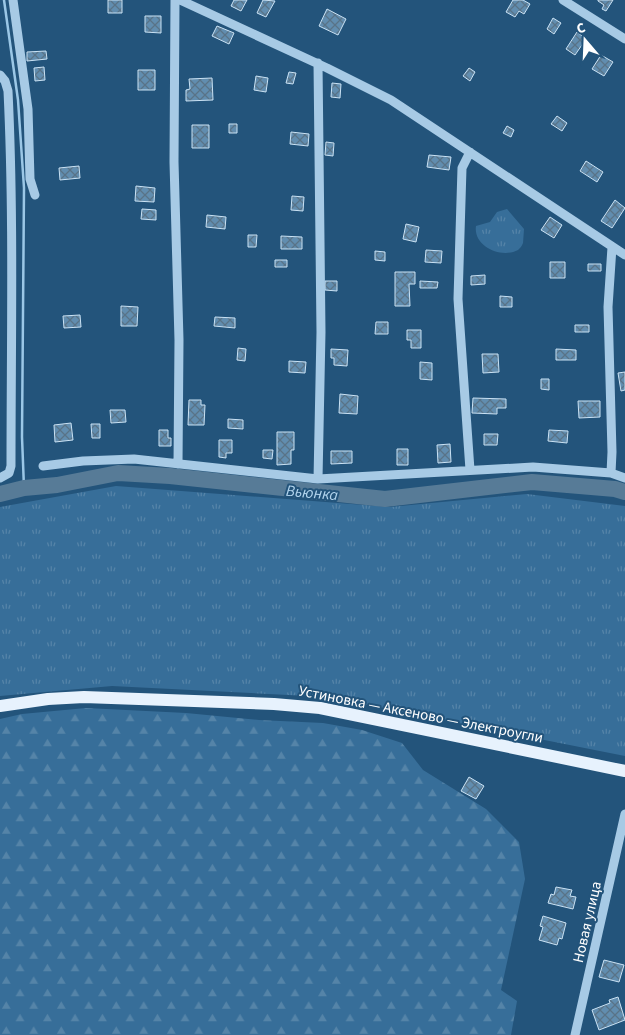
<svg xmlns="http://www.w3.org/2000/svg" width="625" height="1035" font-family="'Source Sans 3',sans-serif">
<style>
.grass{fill:url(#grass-tufts)}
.forest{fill:url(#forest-firs)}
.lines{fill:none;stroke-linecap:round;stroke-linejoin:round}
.stream{stroke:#9bc7e6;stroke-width:2.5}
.river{stroke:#577b97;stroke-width:16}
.building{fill:url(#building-cross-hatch);stroke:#cae2f4}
.minor{stroke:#a7cae5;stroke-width:9}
.major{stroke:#e7f2fd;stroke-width:12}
.labels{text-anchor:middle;stroke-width:4;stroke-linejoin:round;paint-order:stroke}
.street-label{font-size:15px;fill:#fff;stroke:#23547b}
.water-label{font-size:16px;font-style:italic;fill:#b2d4ed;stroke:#23547b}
</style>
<defs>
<pattern id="grass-tufts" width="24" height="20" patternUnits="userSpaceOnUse" patternTransform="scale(1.25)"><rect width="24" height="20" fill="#376e99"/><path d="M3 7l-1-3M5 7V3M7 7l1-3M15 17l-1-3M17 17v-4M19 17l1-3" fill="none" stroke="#5584a8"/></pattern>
<pattern id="forest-firs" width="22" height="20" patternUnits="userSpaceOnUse" patternTransform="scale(1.25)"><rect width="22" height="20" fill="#376e99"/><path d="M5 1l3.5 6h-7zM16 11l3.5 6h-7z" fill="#5584a8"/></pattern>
<pattern id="building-cross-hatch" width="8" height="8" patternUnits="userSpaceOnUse" patternTransform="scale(1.25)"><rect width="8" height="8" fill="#618daf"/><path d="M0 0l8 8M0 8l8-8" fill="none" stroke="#597387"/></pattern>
</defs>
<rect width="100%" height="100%" fill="#23547b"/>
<!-- grass -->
<path class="grass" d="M 507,209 L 524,229 L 523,243 C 522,246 520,248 518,250 C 501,259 473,246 476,226 L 490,222 L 497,212 Z
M 116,486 L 390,507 L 527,494 L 625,506 L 625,756 L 328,697 L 112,686 L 0,696 L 0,507 Z"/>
<!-- forest -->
<path class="forest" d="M 86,708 L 186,713 L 259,720 L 323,723 L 362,730 L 402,743 L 423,770 L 486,809 L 519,842 L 525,879 L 501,990 L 517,1001 L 511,1035 L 0,1035 L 0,719 L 22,714 Z"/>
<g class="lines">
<!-- stream -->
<path class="stream" d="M 4,0 L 18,100 L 24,188 L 22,437 L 24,488"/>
<!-- river -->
<path class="river" d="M 0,494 L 24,488 L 57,485 L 118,473 L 170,476 L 385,499 L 532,482 L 615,489 L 625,492"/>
</g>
<!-- building -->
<path class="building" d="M 108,0 L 122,0 L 122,13 L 108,13 Z
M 234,0 L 247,0 L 241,11 L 231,6 Z
M 263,0 L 275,1 L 266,17 L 257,13 Z
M 513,0 L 523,0 L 530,4 L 524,14 L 519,11 L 515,17 L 506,12 Z
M 598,0 L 613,0 L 606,11 L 602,9 L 604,5 L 598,1 Z
M 327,9 L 346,19 L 338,35 L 319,26 Z
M 145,16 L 161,16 L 161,33 L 145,32 Z
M 553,18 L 561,23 L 554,34 L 547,29 Z
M 217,26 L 234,33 L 229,44 L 212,36 Z
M 577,32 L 586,39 L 575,55 L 566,49 Z
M 46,51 L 47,59 L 27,61 L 27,52 Z
M 601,55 L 613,62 L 604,76 L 592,69 Z
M 44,67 L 45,80 L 35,81 L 34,68 Z
M 469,68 L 475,72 L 470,81 L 463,76 Z
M 138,70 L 155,70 L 155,90 L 138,90 Z
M 289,72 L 296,73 L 293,84 L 286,83 Z
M 256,76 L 268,78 L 266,92 L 254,90 Z
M 212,78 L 213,100 L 186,101 L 186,90 L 190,89 L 189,79 Z
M 332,83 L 341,84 L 340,98 L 331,97 Z
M 557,116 L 567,123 L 562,131 L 551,124 Z
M 229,124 L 237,124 L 237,133 L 229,133 Z
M 192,125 L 209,125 L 209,148 L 192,148 Z
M 507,126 L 514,130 L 511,137 L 503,133 Z
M 291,132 L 309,134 L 308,146 L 290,144 Z
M 326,142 L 334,143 L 333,156 L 325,155 Z
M 429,155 L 451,157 L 449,170 L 427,167 Z
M 586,161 L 603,172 L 597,182 L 580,171 Z
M 79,166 L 80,178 L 60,180 L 59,168 Z
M 136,186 L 155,188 L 154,202 L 135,201 Z
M 292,196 L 304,197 L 303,211 L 291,210 Z
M 615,200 L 625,208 L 612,228 L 601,221 Z
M 142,209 L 156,210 L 156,220 L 141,219 Z
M 207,215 L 226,217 L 225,229 L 206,227 Z
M 550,217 L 562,225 L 554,238 L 541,230 Z
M 406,224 L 419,227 L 416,242 L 403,239 Z
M 248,235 L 257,235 L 256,247 L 248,247 Z
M 281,236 L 302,237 L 302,249 L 281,249 Z
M 426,250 L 442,251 L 441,263 L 425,262 Z
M 375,251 L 385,252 L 385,261 L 375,260 Z
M 275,260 L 287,260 L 287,267 L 275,267 Z
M 550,262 L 565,262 L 565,278 L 550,278 Z
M 588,264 L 601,264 L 601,271 L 588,271 Z
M 395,272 L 415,272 L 415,284 L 409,284 L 410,306 L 395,306 Z
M 485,275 L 485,284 L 471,285 L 471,276 Z
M 325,281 L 337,281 L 337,291 L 325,290 Z
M 420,281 L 438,282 L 437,288 L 420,288 Z
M 500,296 L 512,297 L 512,307 L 500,307 Z
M 121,306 L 138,307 L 137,326 L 121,326 Z
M 80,315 L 81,327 L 64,328 L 63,316 Z
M 215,317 L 235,318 L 235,328 L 214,326 Z
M 376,322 L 388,322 L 388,334 L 375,334 Z
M 575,325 L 589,325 L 589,332 L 575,332 Z
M 407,330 L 421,330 L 421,348 L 411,348 L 411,340 L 407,340 Z
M 238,348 L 246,349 L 245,361 L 237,360 Z
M 331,349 L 348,350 L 347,366 L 334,365 L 334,358 L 331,358 Z
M 556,349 L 576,350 L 576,360 L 556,360 Z
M 482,354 L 498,354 L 499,372 L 483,373 Z
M 289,361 L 306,362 L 305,373 L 289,372 Z
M 420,362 L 432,363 L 432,380 L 420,379 Z
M 625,372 L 625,390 L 621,391 L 618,373 Z
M 541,379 L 549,379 L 549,390 L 541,389 Z
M 340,394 L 358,396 L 357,414 L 339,413 Z
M 473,398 L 506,399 L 506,408 L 497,408 L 497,414 L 472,413 Z
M 189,400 L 201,400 L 201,405 L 205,405 L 204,425 L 188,425 Z
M 578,401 L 600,401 L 600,417 L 579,418 Z
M 110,410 L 125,410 L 126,422 L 111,423 Z
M 228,419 L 243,420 L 243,429 L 228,428 Z
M 71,423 L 73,440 L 55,442 L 54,425 Z
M 91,424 L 100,424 L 100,438 L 92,438 Z
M 159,430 L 168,430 L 168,438 L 171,438 L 171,446 L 159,446 Z
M 549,430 L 568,431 L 567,443 L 548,441 Z
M 277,432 L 294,432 L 294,450 L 291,450 L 291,464 L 277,465 Z
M 484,434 L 498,434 L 497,445 L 484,445 Z
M 219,440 L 232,440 L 232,453 L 226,453 L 226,458 L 219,457 Z
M 450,444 L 451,462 L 438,463 L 437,445 Z
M 397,449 L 408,449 L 408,465 L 397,465 Z
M 263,450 L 273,450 L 272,459 L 263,458 Z
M 331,451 L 352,451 L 352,463 L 331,464 Z
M 469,777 L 484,786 L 476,799 L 461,791 Z
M 556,887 L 572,890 L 570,896 L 576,897 L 573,909 L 548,903 L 551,894 L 554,895 Z
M 543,916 L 566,923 L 562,939 L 559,938 L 557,945 L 539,940 L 543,927 L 540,926 Z
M 604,960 L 624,965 L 619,982 L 599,977 Z
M 618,997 L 625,1020 L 599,1030 L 592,1010 L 610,1003 L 609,1000 Z"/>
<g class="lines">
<!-- minor -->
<path class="minor" d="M 13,0 L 28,109 L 30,179 L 35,195
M 175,0 L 174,162 L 179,340 L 178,464
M 180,0 L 327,68 L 391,100 L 625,255
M 563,0 L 625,39
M 318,63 L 321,332 L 318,479
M 0,75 L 5,81 L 8,91 C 14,216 11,341 11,466 L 9,473 L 0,478
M 43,466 L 83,461 L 134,459 L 318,479 L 533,467 L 611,473 L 625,478
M 470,470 L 458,299 L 462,168 L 470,152
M 611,473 L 612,452 L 608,307 L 612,247
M 575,1035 L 625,814"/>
<!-- major -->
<path class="major" d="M 0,706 L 48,699 L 84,697 L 274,704 L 320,708 L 625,771"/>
</g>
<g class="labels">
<!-- street labels -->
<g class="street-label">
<text transform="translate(421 714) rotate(11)" y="5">Устиновка — Аксеново — Электроугли</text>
<text transform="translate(587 922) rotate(-77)" y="5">Новая улица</text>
</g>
<!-- water labels -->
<g class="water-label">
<text transform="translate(312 492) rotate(5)" y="6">Вьюнка</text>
</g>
</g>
<!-- north arrow -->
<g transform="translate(585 40) rotate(341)" stroke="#23547b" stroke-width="4" paint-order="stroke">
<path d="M0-4L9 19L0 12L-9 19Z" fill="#ffffff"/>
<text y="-8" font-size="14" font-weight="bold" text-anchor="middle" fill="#ffffff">С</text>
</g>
</svg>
